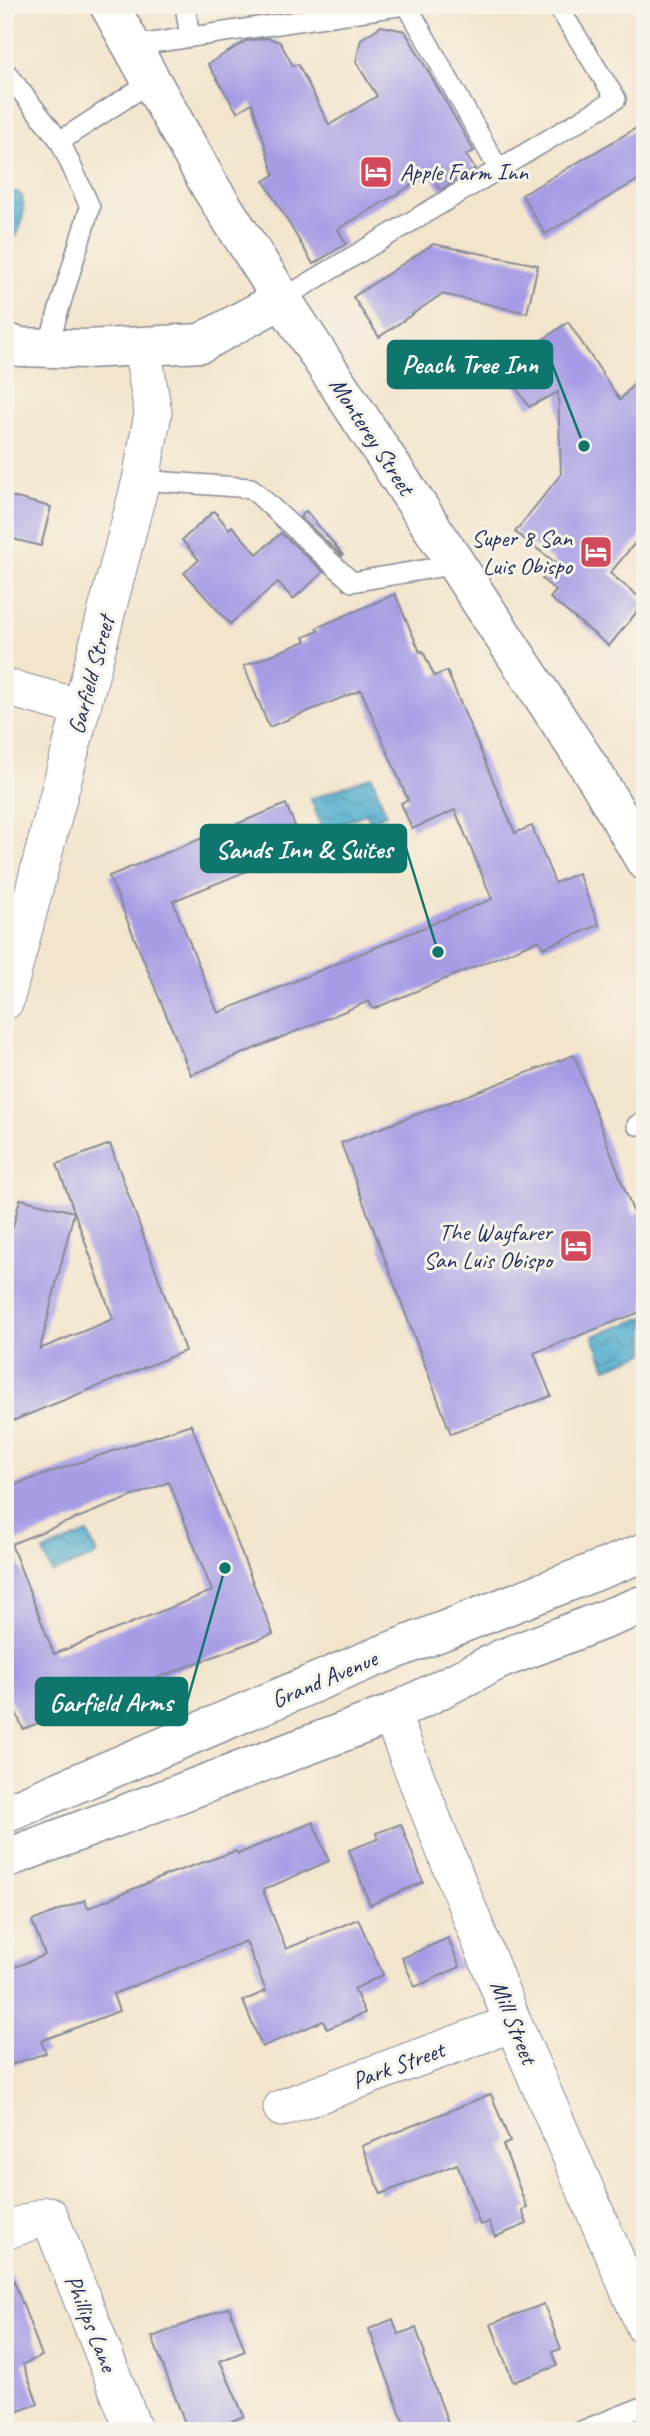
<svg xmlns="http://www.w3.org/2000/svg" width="650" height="2436" font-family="Caveat,sans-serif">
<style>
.water{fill:url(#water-waves);stroke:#356e96;stroke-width:2}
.building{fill:#a69be5;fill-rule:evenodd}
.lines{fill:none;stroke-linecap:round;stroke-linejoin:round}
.service-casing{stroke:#878a95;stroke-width:22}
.minor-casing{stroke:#878a95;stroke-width:39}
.tertiary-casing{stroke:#878a95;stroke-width:41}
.service{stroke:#fff;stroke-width:19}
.minor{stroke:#fff;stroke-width:37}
.tertiary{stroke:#fff;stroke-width:38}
.labels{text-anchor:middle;stroke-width:6;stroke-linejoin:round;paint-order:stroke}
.poi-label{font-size:24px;fill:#1b2f5e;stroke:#f7f3e8;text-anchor:end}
.street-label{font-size:24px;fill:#1b2f5e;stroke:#f7f3e8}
.leader{fill:none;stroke:#0f766e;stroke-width:2.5}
.callout-dot{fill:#0f766e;stroke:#f7f3e8;stroke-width:2.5}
.callout{fill:#0f766e;stroke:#0f766e;stroke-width:2.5}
.callout-label{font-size:26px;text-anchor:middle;font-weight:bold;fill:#fff}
</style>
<defs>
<pattern id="water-waves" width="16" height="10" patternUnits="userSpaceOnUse" patternTransform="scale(1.75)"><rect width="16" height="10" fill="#4fadce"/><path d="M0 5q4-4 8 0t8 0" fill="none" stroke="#418daa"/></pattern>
</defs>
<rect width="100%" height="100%" fill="#f7f3e8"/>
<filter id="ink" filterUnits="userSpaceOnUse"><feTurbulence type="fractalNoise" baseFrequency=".0143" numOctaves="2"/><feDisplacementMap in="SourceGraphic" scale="14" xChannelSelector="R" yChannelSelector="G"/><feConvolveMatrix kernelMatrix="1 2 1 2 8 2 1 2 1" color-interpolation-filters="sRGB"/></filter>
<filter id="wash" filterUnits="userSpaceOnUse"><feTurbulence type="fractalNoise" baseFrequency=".00686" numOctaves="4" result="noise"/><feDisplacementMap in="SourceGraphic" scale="28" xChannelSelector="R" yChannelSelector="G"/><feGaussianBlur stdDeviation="1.57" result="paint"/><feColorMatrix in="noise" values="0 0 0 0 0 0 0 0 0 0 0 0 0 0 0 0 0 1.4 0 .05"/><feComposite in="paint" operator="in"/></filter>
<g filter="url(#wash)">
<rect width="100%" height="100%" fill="#f3e5cc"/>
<!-- water -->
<path class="water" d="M 17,192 L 22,196 C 26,214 21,237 5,247 L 5,194 Z
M 372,776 L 386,814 L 370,821 L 367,813 L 323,831 L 311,799 Z
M 645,1317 L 645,1353 L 606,1368 L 593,1336 Z
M 88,1533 L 97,1555 L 52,1573 L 43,1551 Z"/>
<g id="blocks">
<!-- building -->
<path class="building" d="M 381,26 L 405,31 L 474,151 L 466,155 L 475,169 L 440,190 L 431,174 L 338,229 L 346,244 L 313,264 L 264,181 L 274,175 L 252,103 L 237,112 L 208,64 L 246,41 L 268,38 L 280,42 L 293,66 L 298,64 L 329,125 L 377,96 L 356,62 L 361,39 Z
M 645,123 L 645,176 L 545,234 L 522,195 Z
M 433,244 L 538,265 L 527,313 L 442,294 L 379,337 L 353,297 Z
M 568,322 L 620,400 L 645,370 L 645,531 L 610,573 L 645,602 L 609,646 L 550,598 L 556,591 L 542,579 L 556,563 L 515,532 L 561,474 L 558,392 L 529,407 L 503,368 Z
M 5,495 L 51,507 L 41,546 L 5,537 Z
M 214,511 L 229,529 L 232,526 L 257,554 L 281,533 L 324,572 L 293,599 L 278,582 L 230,624 L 184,573 L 199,560 L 182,540 Z
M 306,511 L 343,555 L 342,556 L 300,517 Z
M 395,594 L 420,652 L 423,651 L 434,676 L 447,671 L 515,833 L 532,826 L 555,883 L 578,873 L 599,925 L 543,948 L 539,940 L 373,1009 L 369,1001 L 191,1075 L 109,876 L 286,804 L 304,848 L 173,901 L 218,1013 L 492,899 L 455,810 L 412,829 L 401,803 L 408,800 L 361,690 L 269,727 L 244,666 L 306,641 L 304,637 L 319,631 L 316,628 Z
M 574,1055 L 634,1214 L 645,1210 L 645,1310 L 534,1353 L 551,1396 L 451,1434 L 341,1143 Z
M 110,1144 L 185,1351 L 5,1424 L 5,1257 L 20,1199 L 74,1212 L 40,1349 L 113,1319 L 57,1164 Z
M 191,1424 L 273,1634 L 23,1729 L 5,1687 L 5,1488 ZM 169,1482 L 212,1591 L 54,1654 L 11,1544 Z
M 313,1822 L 329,1861 L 263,1890 L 286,1949 L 358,1919 L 383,1975 L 354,1989 L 365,2013 L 327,2029 L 323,2021 L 262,2047 L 243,2001 L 266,1991 L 246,1941 L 113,1994 L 119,2011 L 41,2041 L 46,2053 L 5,2067 L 5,1971 L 45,1955 L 32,1921 L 85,1900 L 88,1908 L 169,1874 L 236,1851 L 238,1854 Z
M 401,1824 L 423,1882 L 370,1905 L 349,1850 L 378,1839 L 376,1833 Z
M 448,1938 L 460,1967 L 415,1987 L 402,1958 Z
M 491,2094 L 510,2142 L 503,2145 L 527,2208 L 522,2210 L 527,2224 L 495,2237 L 489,2222 L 480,2225 L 457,2164 L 381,2194 L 362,2146 Z
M 5,2265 L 8,2265 L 42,2356 L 23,2364 L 38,2404 L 5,2416 Z
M 544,2304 L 561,2349 L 552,2352 L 557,2366 L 513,2382 L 491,2324 Z
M 229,2307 L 245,2351 L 220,2361 L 244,2416 L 209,2431 L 188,2431 L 152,2337 Z
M 393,2319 L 398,2334 L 416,2328 L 425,2354 L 423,2355 L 451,2431 L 407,2431 L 369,2329 Z"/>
</g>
</g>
<g filter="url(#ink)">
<use href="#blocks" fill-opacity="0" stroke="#878a95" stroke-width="2"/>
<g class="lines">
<defs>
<path id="service" d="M 185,5 L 190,37
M 407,5 L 499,170
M 132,46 L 405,5
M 5,71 L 60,141
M 282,299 L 616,99 L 557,5
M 47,349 L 90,207 L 60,141 L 152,81
M 141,480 L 251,488 L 352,582 L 457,564
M 637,1125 L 645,1121
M 581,2431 L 645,2406"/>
<path id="minor" d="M 5,687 L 82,708
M 5,1001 L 141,480 L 153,413 L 142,346
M 391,1714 L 513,2023 L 645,2327
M 282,2108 L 513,2023
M 5,2231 L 49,2215 L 134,2431"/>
<path id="tertiary" d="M 109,5 L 211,188 L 282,299 L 597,779 L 645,861
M 5,343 L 21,347 L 85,349 L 201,343 L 282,299
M 5,1814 L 366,1661 L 645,1552
M 5,1859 L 391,1714 L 501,1659 L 645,1604"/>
</defs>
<!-- service casing -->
<use href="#service" class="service-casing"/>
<!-- minor casing -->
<use href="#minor" class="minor-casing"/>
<!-- tertiary casing -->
<use href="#tertiary" class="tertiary-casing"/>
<!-- service -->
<use href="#service" class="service"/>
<!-- minor -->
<use href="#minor" class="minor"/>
<!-- tertiary -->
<use href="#tertiary" class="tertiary"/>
</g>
</g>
<!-- icons -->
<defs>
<symbol id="hotel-square" viewBox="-11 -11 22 22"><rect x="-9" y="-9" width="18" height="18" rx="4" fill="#d1495b" stroke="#f7f3e8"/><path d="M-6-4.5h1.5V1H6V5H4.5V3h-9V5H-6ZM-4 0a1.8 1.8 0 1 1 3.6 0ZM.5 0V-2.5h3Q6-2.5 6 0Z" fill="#fff"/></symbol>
</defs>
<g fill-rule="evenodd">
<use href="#hotel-square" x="357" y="153" width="38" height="38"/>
<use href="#hotel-square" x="577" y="533" width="38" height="38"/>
<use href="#hotel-square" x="557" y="1227" width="38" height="38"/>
</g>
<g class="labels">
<!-- poi labels -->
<g class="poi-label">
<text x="400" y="180" text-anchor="start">Apple Farm Inn</text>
<text x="572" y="546">Super 8 San<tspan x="572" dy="28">Luis Obispo</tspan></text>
<text x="552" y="1240">The Wayfarer<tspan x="552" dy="28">San Luis Obispo</tspan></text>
</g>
<!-- street labels -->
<g class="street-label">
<text transform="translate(372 436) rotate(57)" y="8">Monterey Street</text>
<text transform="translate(91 675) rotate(-75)" y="8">Garfield Street</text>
<text transform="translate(324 1679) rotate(-23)" y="8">Grand Avenue</text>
<text transform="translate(514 2022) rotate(68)" y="8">Mill Street</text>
<text transform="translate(398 2065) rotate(-20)" y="8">Park Street</text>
<text transform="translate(91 2323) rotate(68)" y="8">Phillips Lane</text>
</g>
</g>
<!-- callouts -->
<path class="leader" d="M584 446L552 364M438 952L406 848M225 1568L187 1702"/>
<g class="callout-dot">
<circle cx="584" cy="446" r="7"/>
<circle cx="438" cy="952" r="7"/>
<circle cx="225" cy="1568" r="7"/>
</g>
<g class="callout">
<rect x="388" y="341" width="164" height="47" rx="7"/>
<rect x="201" y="825" width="205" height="47" rx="7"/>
<rect x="36" y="1678" width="151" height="47" rx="7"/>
</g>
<g class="callout-label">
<text x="470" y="373">Peach Tree Inn</text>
<text x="304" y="858">Sands Inn &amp; Suites</text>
<text x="111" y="1711">Garfield Arms</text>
</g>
<!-- margin -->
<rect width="650" height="2436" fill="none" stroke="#f7f3e8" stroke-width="28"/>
</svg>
